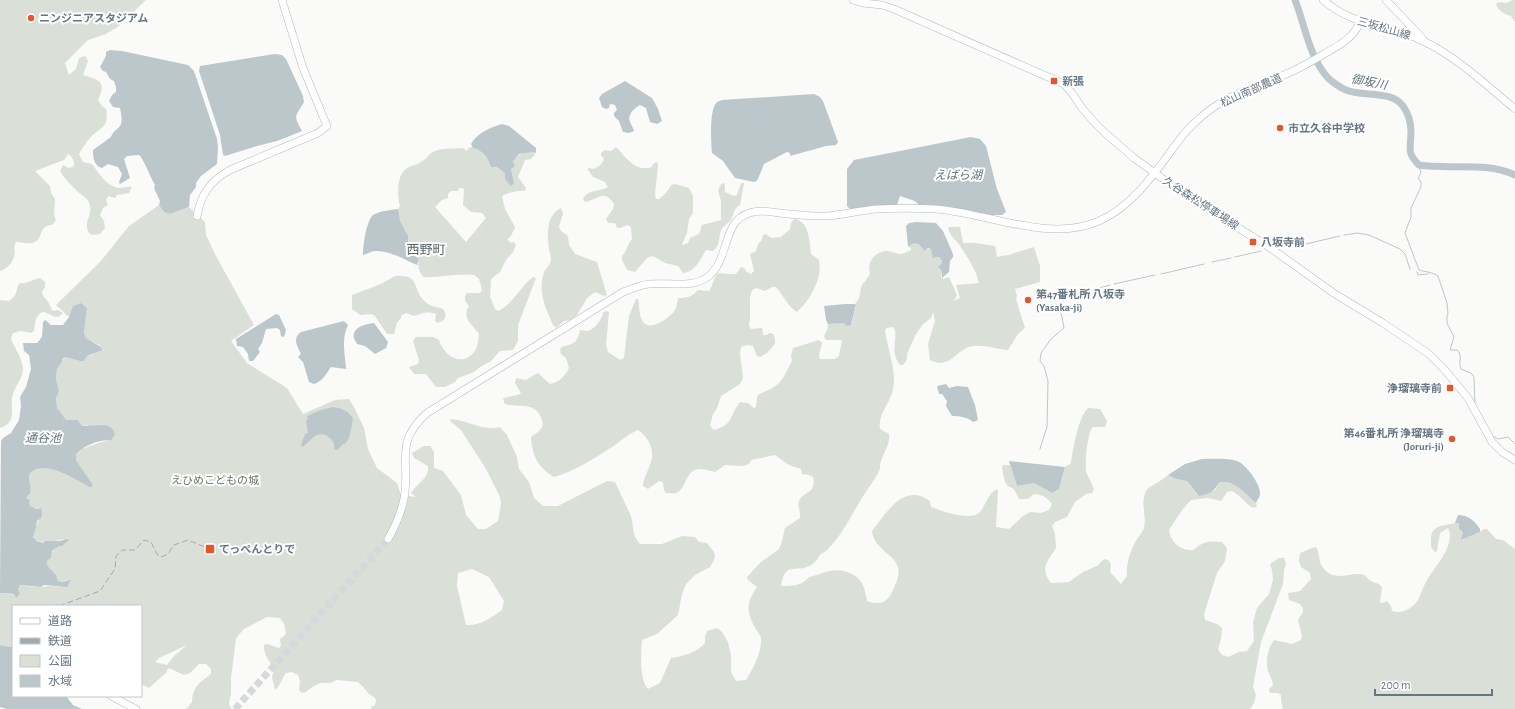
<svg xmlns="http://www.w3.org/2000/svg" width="1515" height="709" font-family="'Alegreya Sans','Noto Sans JP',sans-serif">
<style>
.green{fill:#dadfd7;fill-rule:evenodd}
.water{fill:#bbc7cb}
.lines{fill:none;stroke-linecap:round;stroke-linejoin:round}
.stream{stroke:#bbc7cb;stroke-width:1}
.river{stroke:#bbc7cb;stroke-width:7}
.secondary-tunnel{stroke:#d5d9db;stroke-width:7;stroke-dasharray:7 3.5;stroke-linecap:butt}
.secondary-casing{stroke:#b3babf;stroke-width:8}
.secondary{stroke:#fff;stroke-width:7}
.rail{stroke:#a2aab0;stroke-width:1;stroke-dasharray:6 3;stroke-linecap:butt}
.poi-dot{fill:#e4572e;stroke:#fff;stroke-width:1.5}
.labels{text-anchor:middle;stroke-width:4;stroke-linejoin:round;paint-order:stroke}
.poi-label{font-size:11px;font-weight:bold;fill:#657683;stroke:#fff;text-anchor:start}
.street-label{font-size:11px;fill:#657683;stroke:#fff}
.park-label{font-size:11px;fill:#687a64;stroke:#fff}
.water-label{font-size:12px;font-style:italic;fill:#60757c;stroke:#fff}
.quarter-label{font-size:13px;fill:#57646e;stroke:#fff}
</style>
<rect width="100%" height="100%" fill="#fafaf8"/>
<!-- green -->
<path class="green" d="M 0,0 L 146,0 L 119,26 L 106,34 L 88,40 L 65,63 L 69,75 L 76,69 L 79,58 L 85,56 L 88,61 L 83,75 C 99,80 107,81 98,100 L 102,106 L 106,109 C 110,128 100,127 90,138 C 85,143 82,149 79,154 L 83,162 L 92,164 C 99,173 106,186 119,188 C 123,188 127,186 132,187 L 129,193 L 117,195 L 115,198 L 108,196 L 106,200 L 108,205 L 103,208 L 100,215 L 104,221 L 105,228 L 100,234 L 92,235 L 89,233 C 83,223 92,216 90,206 C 89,197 81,196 76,190 C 70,184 64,178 60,171 L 63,165 L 69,168 L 74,166 L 74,162 L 71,156 L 68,154 L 64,160 L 35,171 L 50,186 L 51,193 L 55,199 L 54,215 L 56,220 L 52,225 C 37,225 45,240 32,243 C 27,244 22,242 16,242 L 14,247 C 17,257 10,268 0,271 Z
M 1513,0 L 1515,0 L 1515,22 L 1511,16 C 1504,14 1499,11 1496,5 L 1498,2 L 1506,3 Z
M 471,147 L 481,151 L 487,158 L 490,164 L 505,173 L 514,183 L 511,169 L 515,166 L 513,161 C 518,154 526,150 534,153 L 535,155 L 531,159 L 525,160 L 518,177 L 526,188 L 525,191 C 520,190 505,193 502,196 L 505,209 L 515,227 L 511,236 L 507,239 L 511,243 L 514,242 L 516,245 L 513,252 L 506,260 L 500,272 L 491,279 L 490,297 L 495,309 L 498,311 C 513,304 520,287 533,277 L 536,278 L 518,325 L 518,341 L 513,350 L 500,351 L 491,361 L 480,367 L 474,372 L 458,378 L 455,382 L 445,387 L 436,387 L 426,374 L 414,374 L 409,367 L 418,364 L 419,360 L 413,341 L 416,337 L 433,337 L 439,340 C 443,355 462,368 474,352 C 478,347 478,341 479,334 C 473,325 461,318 469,306 L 465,301 L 465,296 L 467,293 L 480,293 L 482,290 L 479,279 L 474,275 C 457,273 440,278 423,277 C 419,271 417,266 419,259 L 415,256 L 415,252 L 408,245 C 408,242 408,238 407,235 C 404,227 393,215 400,206 C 397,195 396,173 409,167 C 413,165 417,165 421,162 C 425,160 427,157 430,154 C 438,147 453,149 463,148 L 467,151 L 469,148 ZM 459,188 L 463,188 L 464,190 L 463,205 L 471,212 L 482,213 L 486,218 L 466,242 L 435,207 L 442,200 L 448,198 L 448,194 L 451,191 L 458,191 Z
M 616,147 C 625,156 635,173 652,167 L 653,164 L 657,162 L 658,165 L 655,195 L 656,199 L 659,199 L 666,193 L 671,185 L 675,184 L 689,188 L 693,196 L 693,213 L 689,219 L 687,233 L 682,244 L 683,245 L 688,243 L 690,238 L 699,234 L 702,225 L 721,220 L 721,201 L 718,190 L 721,184 L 724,183 L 725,185 L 725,192 L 734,196 L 737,195 L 741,183 L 744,183 L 740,205 C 731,211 735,215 730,221 C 727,224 723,226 721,230 C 718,238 721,245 713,251 L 706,250 C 700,259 696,272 683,273 L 678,266 L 665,263 L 653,256 L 647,258 L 635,272 L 627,270 L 622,260 L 622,256 C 627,251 627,245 632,239 L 631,227 L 628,225 L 620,228 L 617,228 L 615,223 L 608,223 L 606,219 L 613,209 L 614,204 C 604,188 598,200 585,202 L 583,199 C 588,189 600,192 608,187 L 605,182 L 593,177 L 588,170 L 588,168 L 594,169 C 599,166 603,164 604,158 L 601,156 L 601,153 L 605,150 L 611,151 Z
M 159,205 L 164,212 L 170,214 L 189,207 L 205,222 L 206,235 L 216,256 L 254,325 L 231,341 L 247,363 L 287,388 L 303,414 L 335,400 L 349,399 L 354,407 L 364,428 L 368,449 L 377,468 L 397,483 L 401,495 L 416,497 L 411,493 C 417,483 429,479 428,466 L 414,458 L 412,453 L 424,446 L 430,446 L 434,452 L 434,468 L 443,471 L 461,495 L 466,515 L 478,529 L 486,529 L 498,521 L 501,504 L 500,497 L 486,469 L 461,430 L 450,421 L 451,419 C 467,420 485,432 500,427 L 507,435 L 517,457 L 519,469 L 529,482 L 534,498 L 543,506 L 558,506 L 607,481 L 615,482 C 620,493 625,503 630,514 C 635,525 630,533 640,544 L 662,544 L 682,536 L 695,537 L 699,542 L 707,543 L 714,552 L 715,558 L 710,567 L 695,575 L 686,584 L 682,594 L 678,615 L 657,634 L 642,640 C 641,654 639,679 648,689 L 660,683 L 671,658 C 683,656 697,653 705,643 L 705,637 L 707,631 L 717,628 L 722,632 L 728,642 L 731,655 L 731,672 L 736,681 L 746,680 C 753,669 762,652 761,639 C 761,635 757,631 755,628 C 746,610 746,603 757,587 L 748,580 L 747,577 L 761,562 L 778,550 L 781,545 L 785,528 L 800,518 C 801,512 797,507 799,501 C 804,490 817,494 813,477 L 809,475 L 802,474 L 801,469 L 789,465 L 775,455 L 751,460 L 749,464 L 743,466 L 725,465 L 715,472 C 710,471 705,469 700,469 C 684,470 688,488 676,493 C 674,494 669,493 666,493 L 664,490 L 663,482 L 659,481 L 648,489 L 643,486 C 644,477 647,473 650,465 C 656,451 649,438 638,430 C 628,434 621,441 612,447 C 593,459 575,471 554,477 C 538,468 532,455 531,437 C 537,432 545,429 542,420 C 536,401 521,408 505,404 L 503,399 C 509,395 516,397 521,393 L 515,383 L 516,378 L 526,380 L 538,373 L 550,384 C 560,382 565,376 569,368 L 566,358 L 561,354 L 560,349 L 562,347 C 574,343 577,344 580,330 C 583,330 585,331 587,331 C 594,330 603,319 603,312 L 606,311 L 609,312 L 606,345 L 608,352 L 620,360 L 624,358 L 629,316 L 636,299 L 638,299 C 640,307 638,316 644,323 C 651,331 671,317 675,310 C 677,307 677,302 678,298 C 687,298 692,297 698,290 L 709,291 C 713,285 713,280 717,274 C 723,272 729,275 736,274 L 741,267 L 744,268 L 747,272 L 751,274 L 754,271 L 750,254 L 756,251 L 758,244 L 762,240 L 763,235 L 766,234 L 771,238 L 781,237 L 790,229 L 791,223 L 794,219 C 809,220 810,243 811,254 L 819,260 C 823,278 810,300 797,312 C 789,308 783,295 776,287 L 772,287 L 765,291 L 757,288 L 752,290 L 750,298 L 750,318 L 749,326 L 751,329 L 762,328 L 763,335 L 766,335 L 770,333 L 773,334 L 775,338 L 775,344 L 767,353 L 760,357 L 757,356 L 753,346 L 747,345 L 741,347 L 740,353 L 743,378 L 740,384 L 721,396 L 717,408 L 713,414 L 710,426 L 714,430 C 733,425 729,417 740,402 L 748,403 L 754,408 L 756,407 L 757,397 L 759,394 L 771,389 L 778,384 L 783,378 L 792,361 L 791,356 L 793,348 L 819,340 L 822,343 L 819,355 L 820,359 L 835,359 L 839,356 L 842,340 L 826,340 L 824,336 L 828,328 L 828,324 L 844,323 L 846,326 L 852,323 L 856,307 L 855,304 C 862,296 859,292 862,285 C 865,281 868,278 870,273 C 866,263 875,252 886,251 C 891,251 894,253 899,254 C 903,254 907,252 911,250 L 911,248 L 909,247 C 916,240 921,246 926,251 L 926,249 L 931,249 L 934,258 L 939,257 L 942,261 L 941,265 L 939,269 L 942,273 L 941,277 L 943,279 L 949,277 L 957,295 L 954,301 L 960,298 L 956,285 L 979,283 C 976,269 966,255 958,243 C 954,238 949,235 948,227 L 960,227 L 963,243 L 976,243 L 995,246 L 997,257 L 1008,255 L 1034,247 L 1040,266 L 1040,282 L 1015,289 L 1017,296 L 1016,299 L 1025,328 L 1018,334 L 1008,350 C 997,349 980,343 969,347 C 952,354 950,369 930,360 L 928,344 L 935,321 L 933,312 L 931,318 L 922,325 L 915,336 L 907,354 L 907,360 L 903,365 L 900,365 C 890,352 897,344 895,330 L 893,327 L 887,328 L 885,330 C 887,349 897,369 893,389 C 891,402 877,415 880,429 L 889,434 C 891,447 879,457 880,469 C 876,478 870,485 865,493 C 853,512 843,534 827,550 C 825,552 822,553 820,555 C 818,558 817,560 814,563 C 798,576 785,558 781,586 C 793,586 801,586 809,577 C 816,576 823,572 830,571 C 842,568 858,574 863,585 C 865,590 866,596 867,601 C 873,603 882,605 887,599 C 891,596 893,590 895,585 C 910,555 875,556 872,531 C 887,512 904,482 930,501 L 931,507 C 942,511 971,522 980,512 C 986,505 988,493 997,489 L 998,491 L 996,527 L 1009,529 L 1023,516 L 1030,512 L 1041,513 L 1049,510 L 1052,504 C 1048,498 1041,494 1034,494 L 1028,499 L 1019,499 L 1014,489 L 1008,486 L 1005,482 L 1002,468 L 1003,465 L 1010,465 L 1017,486 L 1034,483 L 1052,493 L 1059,489 L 1065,467 L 1071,463 C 1073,449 1078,418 1088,408 L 1100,409 L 1107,421 L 1105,427 L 1093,427 C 1087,433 1085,462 1086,471 C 1087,476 1092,483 1094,489 L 1092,493 L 1086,494 L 1075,502 L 1067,517 L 1055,522 L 1052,526 L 1055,534 L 1056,548 C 1048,561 1039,568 1051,583 L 1069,582 L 1083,572 L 1097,566 L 1104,559 L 1108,560 L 1111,564 L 1110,572 L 1121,584 L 1127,576 C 1126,564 1130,551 1136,541 C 1138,537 1143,532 1144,528 C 1147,516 1140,503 1146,491 C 1149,486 1162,481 1168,475 L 1176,479 L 1187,481 L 1197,494 L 1215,490 L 1219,483 C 1233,478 1246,495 1256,503 L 1257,506 L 1255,508 L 1251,507 L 1238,495 L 1232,491 L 1227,492 L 1221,501 L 1208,498 L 1191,500 L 1182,510 L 1169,530 C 1171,543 1181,551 1193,550 C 1205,541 1207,541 1222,542 L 1227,548 L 1225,561 L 1217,573 L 1204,614 L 1205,620 L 1217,624 L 1222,628 L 1221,639 L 1218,649 L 1222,655 L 1228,657 L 1239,652 L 1247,651 L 1254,641 L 1253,622 L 1257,608 L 1269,594 L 1273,580 L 1272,570 L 1270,564 L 1279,558 L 1284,558 L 1286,563 L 1284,571 L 1283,584 L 1261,642 L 1253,687 L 1256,695 L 1254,703 L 1250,709 L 371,709 L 371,707 L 375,705 L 376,700 L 375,698 L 368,693 L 364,688 L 358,682 L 337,680 L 330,683 L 320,683 L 312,687 L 306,692 L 302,693 L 299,690 L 300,681 L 298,675 L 292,672 L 286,673 C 282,678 280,687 275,690 L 272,677 L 274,669 C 270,662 263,654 264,645 L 267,644 L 279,648 L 281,646 L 280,639 L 286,634 L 284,624 L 280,618 L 267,617 L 244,629 L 236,638 L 231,678 L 231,694 L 229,703 L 231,709 L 186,709 L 192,702 C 193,686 199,683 211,674 L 211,669 L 206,664 L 199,664 L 190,673 L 184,675 L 169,668 L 167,670 L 167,672 L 149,688 L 141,684 L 141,606 L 13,606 L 13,646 L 10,647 L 0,645 L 0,593 C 7,594 12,595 19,594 L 18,590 L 20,585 C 26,586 34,587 40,587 C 47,587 52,585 59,587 L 67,580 L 62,582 L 58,581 C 57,579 57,577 56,575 C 52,569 47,569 47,561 L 51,558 L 52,552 L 65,539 C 55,540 40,547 33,536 L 39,519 L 39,508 L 34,509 L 30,506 L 29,501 L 26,498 L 30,485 L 30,473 C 45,459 76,480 91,488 L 93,485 L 76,460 L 76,455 L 82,449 L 107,440 L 87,425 L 82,426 L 78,420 L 66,420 L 59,410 L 57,410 L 56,398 L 59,391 L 56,379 L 57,369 L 62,362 L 62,359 L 65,357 L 80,361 L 84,361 L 87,356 L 92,355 L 101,346 L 86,338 L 84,333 L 87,308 L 81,303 L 71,312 L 69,317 L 56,305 L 101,261 L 129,226 ZM 472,569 L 489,577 L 504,601 L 502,610 C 491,618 480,626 466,625 L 457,586 L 458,573 ZM 187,645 L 174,656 L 167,665 L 155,662 L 159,658 Z
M 561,208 L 563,213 L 559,227 L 561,231 L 568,236 L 569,245 L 575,254 L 597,262 L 607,295 L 604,296 L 595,292 L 587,298 L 577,315 L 570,320 L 564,321 L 556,328 L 553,325 C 549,315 543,304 542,293 C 541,287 542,278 544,272 C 547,267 551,265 551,258 C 551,255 549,252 549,249 C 547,235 546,215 561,208 Z
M 395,276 C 423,274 410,291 428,304 C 432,307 438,307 443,309 C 448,316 445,320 438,323 L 435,321 L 436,314 C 425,311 424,313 414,316 L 406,313 L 402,315 L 401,318 L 397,323 L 394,334 L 387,334 L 375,316 L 372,314 L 360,315 L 352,309 L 352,295 L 381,284 Z
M 40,278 L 45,282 L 45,287 L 42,292 C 43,298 46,298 48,302 C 50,305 50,308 53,311 L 58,310 L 63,313 C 55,322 51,312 42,312 C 35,317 35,323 34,331 L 31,333 L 21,331 L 13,333 L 11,339 C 15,349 22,358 23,368 C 23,379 16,384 13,394 C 8,406 20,421 0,428 L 0,300 L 9,301 C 20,293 14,290 20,283 C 28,284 32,279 40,278 Z
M 1455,523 L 1459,523 L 1460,531 L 1463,533 L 1463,541 L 1465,538 L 1478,533 L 1484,529 L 1487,529 L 1496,539 L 1503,540 L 1515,549 L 1515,709 L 1283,709 L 1281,701 L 1281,695 L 1278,693 L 1270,693 L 1269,689 L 1273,685 C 1273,681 1271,678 1269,674 C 1265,663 1267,649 1274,640 L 1292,644 L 1301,640 L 1302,636 L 1298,620 L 1303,612 L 1303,608 L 1300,604 L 1289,600 L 1288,593 L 1300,591 L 1311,579 L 1310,573 L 1301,567 L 1299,561 L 1300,553 L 1312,548 L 1316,547 C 1321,555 1317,562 1325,570 C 1335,581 1348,573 1361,574 C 1366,575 1367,578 1371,581 C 1376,584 1378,582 1382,587 L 1380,602 L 1382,603 L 1387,601 L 1391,606 L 1392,611 C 1400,614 1408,610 1414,605 C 1420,599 1421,592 1424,586 C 1431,569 1457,547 1448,528 L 1440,533 L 1437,551 L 1435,552 C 1430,548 1431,545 1431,540 C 1431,524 1444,526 1455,523 Z"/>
<!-- water -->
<path class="water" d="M 110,50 L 122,51 L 188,65 L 194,71 L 217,139 L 218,146 L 217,164 L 201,176 L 196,183 L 196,187 L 190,195 L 189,207 L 170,214 L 164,212 L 159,205 L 160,201 L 154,188 L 155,185 C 150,177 144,159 139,155 L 127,156 L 124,159 L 130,178 L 120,184 L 119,182 L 122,174 L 118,167 L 108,164 L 102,168 C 94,166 93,158 93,150 L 111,137 C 113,131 117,130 120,126 C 123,122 121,113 120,108 L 113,107 L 109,101 L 112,95 L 116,92 L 116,87 L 114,81 L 110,79 L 106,72 L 103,71 L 100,67 L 106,56 L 106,52 Z
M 275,54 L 282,55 L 286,59 L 303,96 L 304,102 C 295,118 293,114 302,131 L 277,141 L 257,146 L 225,156 L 223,155 L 220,135 L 199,71 L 200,66 Z
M 625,81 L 652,98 L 658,109 L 662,121 L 657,124 L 650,122 L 646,108 L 640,105 C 633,109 626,116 631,124 C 632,126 633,128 634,131 L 629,133 L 623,132 L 619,121 L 614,116 L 614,113 L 617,110 L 615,105 L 610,104 L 609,108 L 606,109 L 602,107 L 599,98 L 602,94 Z
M 814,94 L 820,97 L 823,101 L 838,142 L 836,145 L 826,146 L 790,156 L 790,153 L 787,152 L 764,164 L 757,181 L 754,182 L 735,178 L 723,161 L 712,153 C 711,142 709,109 717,102 L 722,100 Z
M 502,124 L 509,126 L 536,148 L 536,153 C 531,151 524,153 519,154 L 513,161 L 515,166 L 511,169 L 514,183 L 511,186 L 505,179 L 505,173 L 496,167 L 491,167 C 488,158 483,150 473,148 L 471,144 C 477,133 489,128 502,124 Z
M 971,137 L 980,139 L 986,146 L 997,189 L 1006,212 L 1002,215 L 991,215 L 959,209 L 919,205 L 915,201 L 900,196 L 897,205 L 850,209 L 847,206 L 847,169 L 854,160 Z
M 398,209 L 400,221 L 408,236 L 408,245 L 415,252 L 415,256 L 419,259 L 417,265 C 405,260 389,250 375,251 C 371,251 367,254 363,255 C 363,246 366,222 373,215 C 379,211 391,210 398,209 Z
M 916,222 L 936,223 L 943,231 L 953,254 L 953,257 L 950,261 L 949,272 L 942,278 L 942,273 L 938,266 L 941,265 L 942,261 L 939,257 L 933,258 L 931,249 L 928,248 L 924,251 C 921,245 915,240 909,247 L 908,246 L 906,226 L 909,223 Z
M 81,303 L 87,308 L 84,333 L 86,338 L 101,347 L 102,350 L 87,356 L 84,361 L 80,361 L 65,357 L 62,359 L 62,362 L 57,369 L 56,379 L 59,391 L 56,398 L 57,409 L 59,410 L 66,420 L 78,420 L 82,426 L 106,425 L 112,428 L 115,434 L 111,440 C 100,439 82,446 76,455 L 76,460 L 93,485 L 91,488 C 76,480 45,459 30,473 C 28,481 32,486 30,494 L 28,495 L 26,498 L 29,500 L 30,506 L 36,509 L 41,508 L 42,513 L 41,518 L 37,521 L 36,528 L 33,537 L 37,541 L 43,543 L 45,541 L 59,541 L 68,539 L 69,540 L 62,546 L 59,546 L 52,551 L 51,558 L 47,561 C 47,569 52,569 56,575 C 57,577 57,579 58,581 L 62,582 L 71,580 L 67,587 L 44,585 L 41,587 L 20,585 L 18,590 L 20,594 L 16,598 L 14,594 L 0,593 L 1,441 L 3,438 L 11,433 L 19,420 L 21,406 L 20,397 L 26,387 L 31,369 L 30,361 L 29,355 L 24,351 L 23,343 L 37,343 L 42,337 L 43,322 L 45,320 L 51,325 L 63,325 L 69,317 L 73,306 Z
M 845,304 L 854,304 L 856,305 L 851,325 L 846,326 L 844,323 L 828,324 L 826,320 L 824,306 Z
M 276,314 L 279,315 L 286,330 L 284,337 L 281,336 L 280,330 L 277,328 L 266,329 L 262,343 L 258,349 L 260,352 L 253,361 L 249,361 L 248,354 L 243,347 L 237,346 L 236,339 Z
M 344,321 L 348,325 C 341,339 345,354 346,369 L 331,367 C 326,374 323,381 314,384 L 309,382 L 303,362 L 298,357 L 301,354 C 297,346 292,338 301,332 Z
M 374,323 L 388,342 L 386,348 L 375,354 L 365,346 L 357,344 C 347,330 362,324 374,323 Z
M 946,384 L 949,388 L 957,386 L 968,387 L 975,405 L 978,420 L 973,422 C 968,417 959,416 952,416 L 946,406 L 947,401 L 942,394 L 939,394 L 937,386 Z
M 333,407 C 342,408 349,411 353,419 C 351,428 351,437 345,444 L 343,444 L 337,450 L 334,449 C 335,444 333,441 330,438 C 317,427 311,442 302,447 L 301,445 L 305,434 L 308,433 L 306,421 L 308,419 L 307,416 L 321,410 Z
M 1202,459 C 1213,459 1227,458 1237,461 C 1246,464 1261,485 1260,494 C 1260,497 1257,500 1256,503 C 1246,495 1233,478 1219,483 C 1212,493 1211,493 1199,496 L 1187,481 L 1176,479 L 1168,475 L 1185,464 Z
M 1009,461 L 1065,467 L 1059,489 L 1052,493 L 1034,483 L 1017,486 Z
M 1458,515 C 1468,515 1475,521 1480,529 L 1480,532 L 1461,540 L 1463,533 L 1459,529 L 1459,523 L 1455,523 Z
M 0,645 L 10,647 L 13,646 L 13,696 L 66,696 L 73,705 L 82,709 L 7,709 L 0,707 Z"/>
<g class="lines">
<!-- stream -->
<path class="stream" d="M 1419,165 L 1421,173 L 1418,178 L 1421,182 L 1421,187 L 1411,208 L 1411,217 L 1405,233 L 1419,270 C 1425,272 1433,272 1438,276 L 1447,303 L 1448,314 L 1447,317 L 1447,323 L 1454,337 L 1450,350 L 1457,350 C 1463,355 1458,362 1461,369 L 1471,373 L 1474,377 L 1475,405
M 1344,235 L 1357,233 L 1369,235 L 1400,249 L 1405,254 L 1410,269
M 1306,244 L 1340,236
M 1277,248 L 1297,244
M 1235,257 L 1261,251
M 1212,262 L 1231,258
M 1417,272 L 1418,275 L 1428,274
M 1161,274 L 1204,264
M 1114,284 L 1155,275
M 1092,290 L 1110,285
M 1493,436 L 1498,439 L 1508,437 L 1515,444
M 1040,449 L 1047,427 L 1048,381 L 1044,366 L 1040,361 L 1041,353 L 1051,339 L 1064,328 L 1060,307 L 1065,298 L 1088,291"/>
<!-- river -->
<path class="river" d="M 1295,0 C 1305,25 1309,57 1328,78 C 1332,82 1341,88 1346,90 C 1362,97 1392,90 1403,106 C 1408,113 1411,123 1411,132 C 1411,148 1406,152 1419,165 C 1452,170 1484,161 1515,175"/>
<!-- secondary-tunnel -->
<path class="secondary-tunnel" d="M 235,709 L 388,539"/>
<defs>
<path id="secondary" d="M 853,0 L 863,3 L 882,5 L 894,9 L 1064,84 L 1072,93 L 1082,108 L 1094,122 L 1105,133 L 1134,158 L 1184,194 L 1269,247 L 1335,294 L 1383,323 L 1429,354 L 1444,369 L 1468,398 L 1492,442 L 1502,452 L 1515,460
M 1323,0 C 1356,28 1386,23 1421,40 C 1456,56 1486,85 1515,109
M 1386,0 L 1423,39
M 197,216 C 201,194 210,181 230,170 L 318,133 L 327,126 L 303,68 L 282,0
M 388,539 C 395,527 401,513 404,499 C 411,461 393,444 427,413 L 623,292 C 632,289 640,285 649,284 C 669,282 693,289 709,276 C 733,255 719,213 761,211 C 783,213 806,217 828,216 C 844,214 860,211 876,209 C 896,208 916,208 936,209 C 988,213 1049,243 1099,221 C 1136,205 1159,166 1183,135 C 1195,121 1210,108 1227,99 C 1245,89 1265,83 1284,75 C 1298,69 1311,62 1324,54 C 1338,46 1354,38 1360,22
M 111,696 L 136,709"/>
</defs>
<!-- secondary casing -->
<use href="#secondary" class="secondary-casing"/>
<!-- secondary -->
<use href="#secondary" class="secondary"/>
<!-- rail -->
<path class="rail" d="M 59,606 L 100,591 L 115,569 L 116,556 L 122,550 L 135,550 L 144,540 L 151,542 L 157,554 L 161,557 L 168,554 L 174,545 L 188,540 L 210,549"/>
</g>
<!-- markers -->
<g class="poi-dot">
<circle cx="31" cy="18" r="4"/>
<rect x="1050" y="77" width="8" height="8" rx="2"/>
<circle cx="1280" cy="128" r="4"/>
<rect x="1249" y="238" width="8" height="8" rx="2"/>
<circle cx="1028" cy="300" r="4"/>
<rect x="1446" y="384" width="8" height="8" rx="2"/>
<circle cx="1452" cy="439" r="4"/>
<rect x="205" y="544" width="10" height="10" rx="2"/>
</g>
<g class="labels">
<!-- poi labels -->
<g class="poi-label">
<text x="39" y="22">ニンジニアスタジアム</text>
<text x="1062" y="85">新張</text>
<text x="1288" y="132">市立久谷中学校</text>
<text x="1261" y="246">八坂寺前</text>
<text x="1036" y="298">第47番札所 八坂寺<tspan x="1036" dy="13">(Yasaka-ji)</tspan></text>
<text x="1442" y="392" text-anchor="end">浄瑠璃寺前</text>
<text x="1444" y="437" text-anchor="end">第46番札所 浄瑠璃寺<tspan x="1444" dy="13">(Joruri-ji)</tspan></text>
<text x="219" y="553">てっぺんとりで</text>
</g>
<!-- street labels -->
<g class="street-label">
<text transform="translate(1384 28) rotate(16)" y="4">三坂松山線</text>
<text transform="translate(1251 90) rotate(-24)" y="4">松山南部農道</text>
<text transform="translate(1201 203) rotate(33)" y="4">久谷森松停車場線</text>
</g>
<!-- park labels -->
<g class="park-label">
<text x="215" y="484">えひめこどもの城</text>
</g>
<!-- water labels -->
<g class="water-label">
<text transform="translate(1369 82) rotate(11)" y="4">御坂川</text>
<text x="958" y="179">えばら湖</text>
<text x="43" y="442">通谷池</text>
</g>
<!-- quarter labels -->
<g class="quarter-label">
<text x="426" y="254">西野町</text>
</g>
</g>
<!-- legend -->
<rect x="12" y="605" width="130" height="92" fill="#ffffff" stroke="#c1c8cd"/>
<rect x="20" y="618" width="20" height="6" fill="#ffffff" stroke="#c1c8cd"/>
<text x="48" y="625" font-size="12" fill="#657683">道路</text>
<rect x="20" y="638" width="20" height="6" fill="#a2aab0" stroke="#c1c8cd"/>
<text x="48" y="645" font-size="12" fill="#657683">鉄道</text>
<rect x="20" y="655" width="20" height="12" fill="#dadfd7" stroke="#c1c8cd"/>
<text x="48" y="665" font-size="12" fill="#657683">公園</text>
<rect x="20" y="675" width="20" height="12" fill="#bbc7cb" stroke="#c1c8cd"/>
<text x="48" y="685" font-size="12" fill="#657683">水域</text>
<!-- scale -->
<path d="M1375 689v6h117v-6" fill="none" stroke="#657683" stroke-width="2"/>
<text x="1381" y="689" font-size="12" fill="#657683" stroke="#ffffff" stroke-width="3" paint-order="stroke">200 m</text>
</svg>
